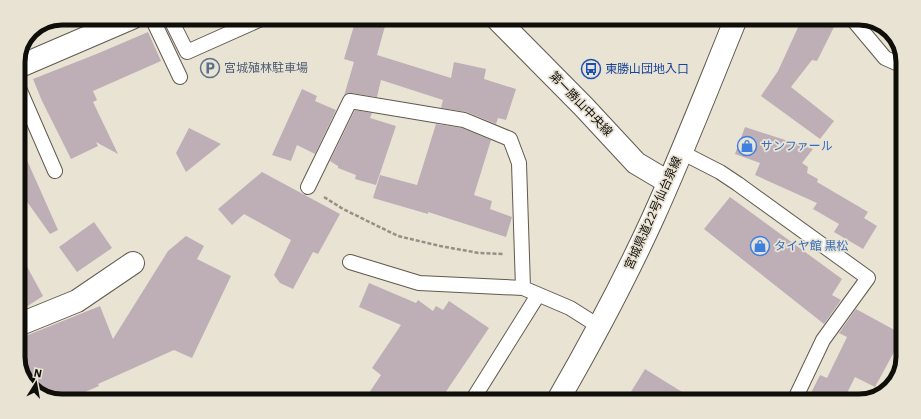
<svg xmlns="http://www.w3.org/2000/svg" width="921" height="419" font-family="'IBM Plex Sans','Noto Sans JP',sans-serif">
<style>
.building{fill:#beafb7}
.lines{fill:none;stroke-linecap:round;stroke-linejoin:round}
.lane-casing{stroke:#605a4e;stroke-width:16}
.street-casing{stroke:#605a4e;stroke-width:24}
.secondary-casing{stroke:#605a4e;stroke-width:24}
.primary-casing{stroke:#605a4e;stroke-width:24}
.path{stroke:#949085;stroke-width:2.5;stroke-dasharray:4 2;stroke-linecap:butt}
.lane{stroke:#fff;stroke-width:14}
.street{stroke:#fff;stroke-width:22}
.secondary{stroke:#fff;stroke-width:22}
.primary{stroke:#fff;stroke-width:22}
.labels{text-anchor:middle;stroke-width:3.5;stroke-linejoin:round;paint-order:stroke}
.service-label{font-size:12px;fill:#4e5e75;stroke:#e9e3d4;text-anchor:start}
.transit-label{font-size:12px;fill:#164399;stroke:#e9e3d4;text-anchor:start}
.street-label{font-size:12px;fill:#100e09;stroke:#e9e3d4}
.shop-label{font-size:12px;fill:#366cbe;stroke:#e9e3d4;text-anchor:start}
.rim{fill:none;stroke:#100e09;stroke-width:5}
</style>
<rect width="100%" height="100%" fill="#e9e3d4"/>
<!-- building -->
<path class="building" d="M 356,19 L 387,19 L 377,55 L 451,78 L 454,62 L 486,69 L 484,79 L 516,89 L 506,120 L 498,118 L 496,124 L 467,112 L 441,108 L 443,100 L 381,80 L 377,97 L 351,93 L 347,93 L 344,96 L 354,62 L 344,59 Z
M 801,21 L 837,21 L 817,61 L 812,60 L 791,87 L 834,121 L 820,139 L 761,96 L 778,71 Z
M 148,32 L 161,61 L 93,91 L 97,100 L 93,102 L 118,154 L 96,142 L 98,146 L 71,159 L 42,101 L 33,79 L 99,53 Z
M 302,89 L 317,96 L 315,101 L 336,110 L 315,154 L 297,145 L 291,161 L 272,155 Z
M 355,110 L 372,113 L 370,118 L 396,126 L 376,185 L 355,179 L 356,175 L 338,168 L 338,166 L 330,161 Z
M 436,124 L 462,128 L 491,140 L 474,195 L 492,201 L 490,209 L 512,217 L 506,237 L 428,212 L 428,214 L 373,198 L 380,175 L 417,185 Z
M 745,127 L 813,149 L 802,163 L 808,167 L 807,173 L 818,179 L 817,182 L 868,212 L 864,218 L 877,226 L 863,249 L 834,232 L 839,224 L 813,209 L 817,203 L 755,175 L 760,163 L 735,154 Z
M 189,128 L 221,144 L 186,172 L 176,153 Z
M 18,140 L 58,230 L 50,234 L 18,189 Z
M 262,172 L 340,214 L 318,254 L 313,252 L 293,289 L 280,283 L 274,275 L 291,240 L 244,214 L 232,225 L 218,209 Z
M 730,197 L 842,279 L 832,295 L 841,300 L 824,324 L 704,229 Z
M 94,222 L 112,248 L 77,272 L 59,247 Z
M 186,236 L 204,246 L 197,259 L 231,276 L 192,358 L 174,350 L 98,384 L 99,386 L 71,398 L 45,398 L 27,384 L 18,360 L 18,337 L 23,337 L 100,306 L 113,339 L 168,251 Z
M 18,250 L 43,296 L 23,309 L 18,311 Z
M 369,283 L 416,303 L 418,300 L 433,311 L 436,306 L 443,310 L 449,301 L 489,328 L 441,399 L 365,399 L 381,375 L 372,368 L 401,325 L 359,307 Z
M 856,309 L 900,333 L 900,341 L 875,387 L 855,377 L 843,401 L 807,401 L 820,375 L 827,378 L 847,337 L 839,333 Z
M 645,369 L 695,400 L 626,400 Z"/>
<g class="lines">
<defs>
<path id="lane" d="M 152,18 L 180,77
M 170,18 L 187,52 L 261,19
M 854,21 L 885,58 L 903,66
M 18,86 L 55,171
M 681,152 L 720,172 L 738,184 L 868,278 L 823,340 L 794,401
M 308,187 L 350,101 L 464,120 L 510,139 L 519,163 L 523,288
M 350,262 L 419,283 L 523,288 L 570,308 L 600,327
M 473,399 L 538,295"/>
<path id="street" d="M 18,325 L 77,301 L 133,263"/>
<path id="secondary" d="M 498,20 L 584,107 L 636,163 L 668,182
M 18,67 L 132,18"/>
<path id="primary" d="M 558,400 C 592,341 624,281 652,220 C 682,154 708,87 735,21"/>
</defs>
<!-- lane casing -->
<use href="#lane" class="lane-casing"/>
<!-- street casing -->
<use href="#street" class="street-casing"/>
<!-- secondary casing -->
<use href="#secondary" class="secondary-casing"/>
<!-- primary casing -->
<use href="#primary" class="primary-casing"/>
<!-- path -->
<path class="path" d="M 324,197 L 343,209 L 398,236 L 440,246 L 479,253 L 503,254"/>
<!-- lane -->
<use href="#lane" class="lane"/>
<!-- street -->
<use href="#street" class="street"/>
<!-- secondary -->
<use href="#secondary" class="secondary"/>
<!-- primary -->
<use href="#primary" class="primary"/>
</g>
<!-- icons -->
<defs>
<symbol id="parking-ring" viewBox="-11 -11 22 22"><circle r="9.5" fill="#e9e3d4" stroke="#5c6f8a" stroke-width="1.5"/><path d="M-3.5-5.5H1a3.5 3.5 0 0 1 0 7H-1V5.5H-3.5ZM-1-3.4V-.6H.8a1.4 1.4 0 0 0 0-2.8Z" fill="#5c6f8a"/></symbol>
<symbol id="bus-ring" viewBox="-11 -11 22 22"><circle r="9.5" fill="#e9e3d4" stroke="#1a4fb4" stroke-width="1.5"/><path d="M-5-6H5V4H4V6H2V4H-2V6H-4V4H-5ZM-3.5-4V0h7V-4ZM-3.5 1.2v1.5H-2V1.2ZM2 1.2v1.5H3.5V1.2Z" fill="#1a4fb4"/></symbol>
<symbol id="shop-ring" viewBox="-11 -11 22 22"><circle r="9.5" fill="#e9e3d4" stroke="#3f7fe0" stroke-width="1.5"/><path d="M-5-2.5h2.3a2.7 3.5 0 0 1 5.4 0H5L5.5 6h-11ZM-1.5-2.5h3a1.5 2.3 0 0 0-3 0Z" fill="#3f7fe0"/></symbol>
</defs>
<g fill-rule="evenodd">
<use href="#parking-ring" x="199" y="57" width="22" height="22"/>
<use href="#bus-ring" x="580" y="58" width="22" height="22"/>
<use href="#shop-ring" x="736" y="135" width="22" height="22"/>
<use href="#shop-ring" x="749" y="235" width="22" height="22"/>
</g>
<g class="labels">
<!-- service labels -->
<g class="service-label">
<text x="224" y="72">宮城殖林駐車場</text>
</g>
<!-- transit labels -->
<g class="transit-label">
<text x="605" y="73">東勝山団地入口</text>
</g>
<!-- street labels -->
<g class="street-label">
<text transform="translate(581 104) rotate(46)" y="4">第一勝山中央線</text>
<text transform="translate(653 213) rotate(-66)" y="4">宮城県道22号仙台泉線</text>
</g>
<!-- shop labels -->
<g class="shop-label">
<text x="761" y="150">サンファール</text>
<text x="774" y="250">タイヤ館 黒松</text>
</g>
</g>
<!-- crop -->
<path d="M0 0H921V419H0ZM62 25H859A37 37 0 0 1 896 62V357A37 37 0 0 1 859 394H62A37 37 0 0 1 25 357V62A37 37 0 0 1 62 25Z" fill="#e9e3d4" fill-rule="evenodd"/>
<path class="rim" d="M62 25H859A37 37 0 0 1 896 62V357A37 37 0 0 1 859 394H62A37 37 0 0 1 25 357V62A37 37 0 0 1 62 25Z"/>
<!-- north arrow -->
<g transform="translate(36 383) rotate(11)" stroke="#e9e3d4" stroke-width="3" paint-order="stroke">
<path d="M0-3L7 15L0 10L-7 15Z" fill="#100e09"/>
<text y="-6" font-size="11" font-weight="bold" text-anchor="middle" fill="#100e09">N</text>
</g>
</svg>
